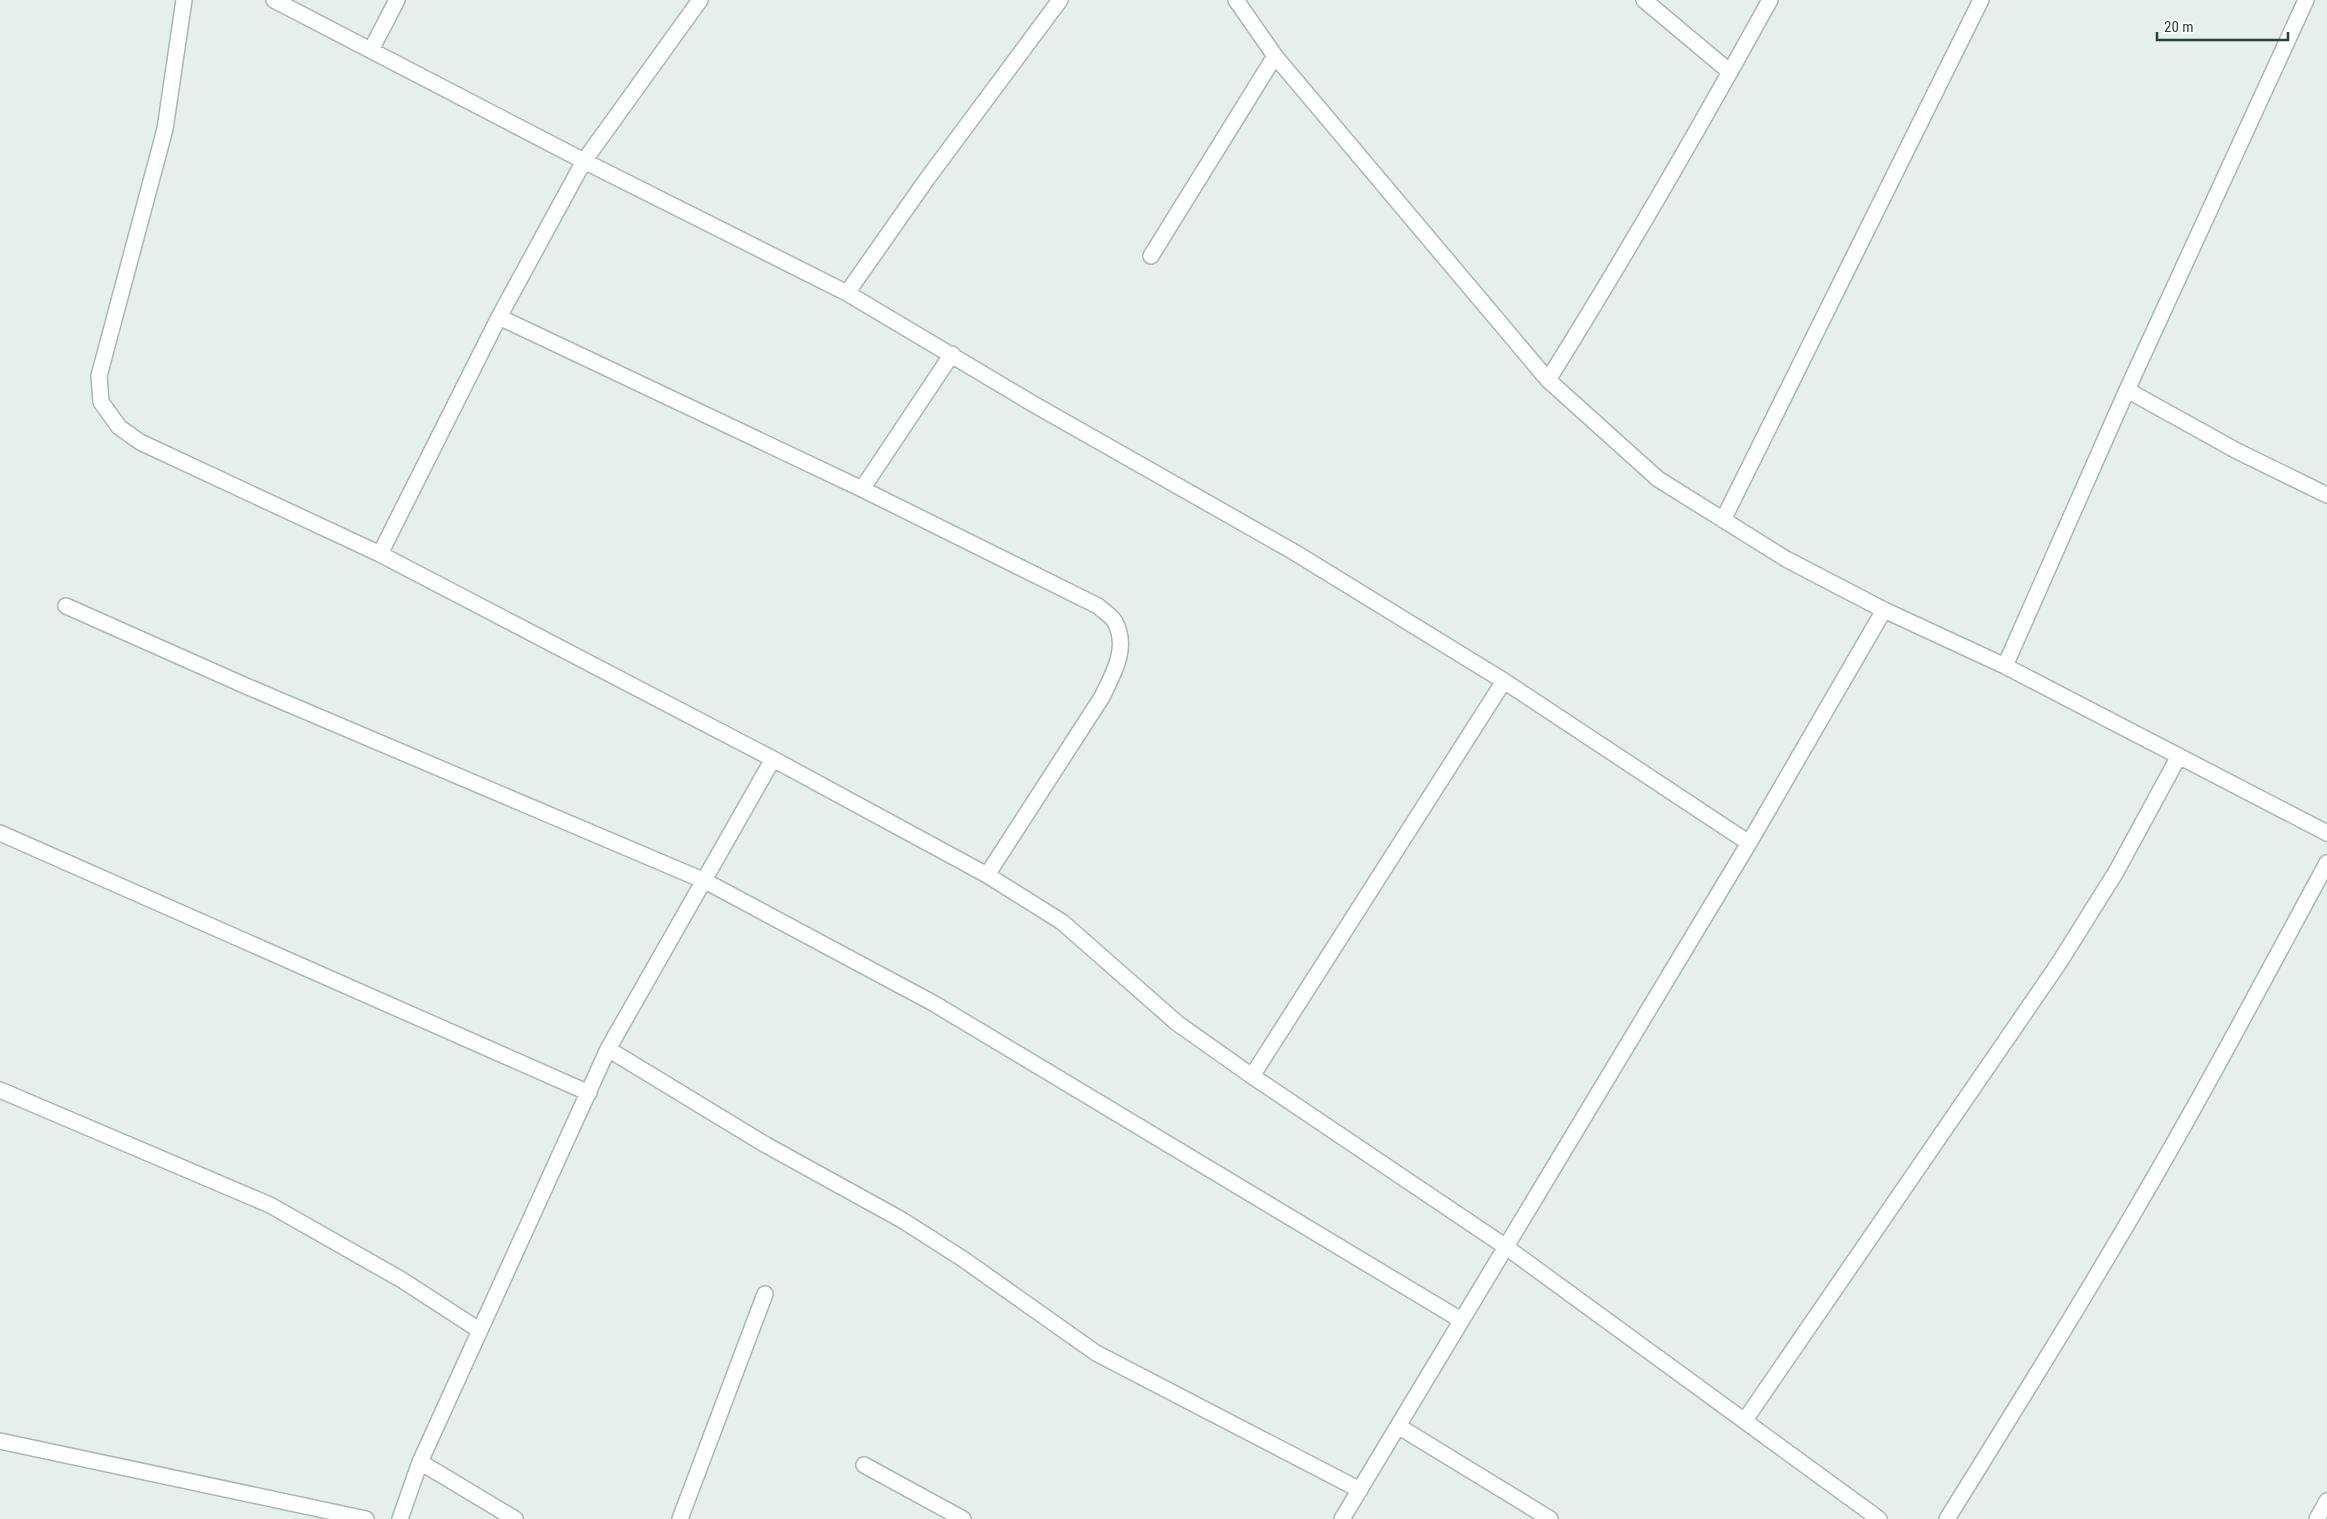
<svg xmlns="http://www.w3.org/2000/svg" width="2327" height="1519" font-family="'Roboto Condensed',sans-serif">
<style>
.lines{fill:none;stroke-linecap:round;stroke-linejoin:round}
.minor-casing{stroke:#a8b8b2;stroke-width:18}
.minor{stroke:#fff;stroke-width:15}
</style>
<rect width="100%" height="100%" fill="#e6efeb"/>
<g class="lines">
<defs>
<path id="minor" d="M 184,0 L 165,129 L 99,376 L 101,402 L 119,427 L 140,442 L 380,554 L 773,759 L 987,875 L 1062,922 L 1177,1023 L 1252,1076 L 1506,1247 L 1879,1519
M 274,0 L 584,161 L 847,293 L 1035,405 L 1294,552 L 1504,681 L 1749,843
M 1236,0 L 1275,56 L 1548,380 L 1658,479 L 1786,559 L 1884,610 L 2005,666 L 2327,833
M 1644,0 L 1730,72
M 371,50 L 397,0
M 1151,256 L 1275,56
M 847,293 L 927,179 L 1060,0
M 499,317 L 862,489 L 1098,606 C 1103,611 1112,616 1115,622 C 1129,648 1113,674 1102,697 L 987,875
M 1548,380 C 1626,255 1699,129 1770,0
M 2127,390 L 2237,451 L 2327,495
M 862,489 L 952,354
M 1723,520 L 1981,0
M 380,554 L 499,317 L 584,161 L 700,0
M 66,606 L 246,686 L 705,881 L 933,1003 L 1461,1320
M 2005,666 L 2127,390 L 2306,0
M 0,833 L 589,1093
M 608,1049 L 766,1145 L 902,1220 L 963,1259 L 1096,1353 L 1360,1490
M 1252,1076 L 1504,681
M 0,1090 L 270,1205 L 402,1280 L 479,1330
M 1745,1420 L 2059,963 L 2116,872 L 2179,756
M 1398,1426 L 1550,1519
M 0,1441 L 366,1519
M 420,1462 L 515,1519
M 864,1465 L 963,1519
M 400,1519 L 420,1462 L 608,1049 L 773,759
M 680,1519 L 765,1294
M 1342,1519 L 1749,843 L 1884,610
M 1947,1519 C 2031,1384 2115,1249 2192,1111 C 2238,1029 2282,946 2327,863
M 2317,1519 L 2327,1501"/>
</defs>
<!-- minor casing -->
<use href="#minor" class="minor-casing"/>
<!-- minor -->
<use href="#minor" class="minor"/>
</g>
<!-- scale -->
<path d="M2157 32v8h131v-8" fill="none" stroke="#24423a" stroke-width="2.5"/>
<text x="2164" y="32" font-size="15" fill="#24423a" stroke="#f7fbf9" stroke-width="4" paint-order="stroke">20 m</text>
</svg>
